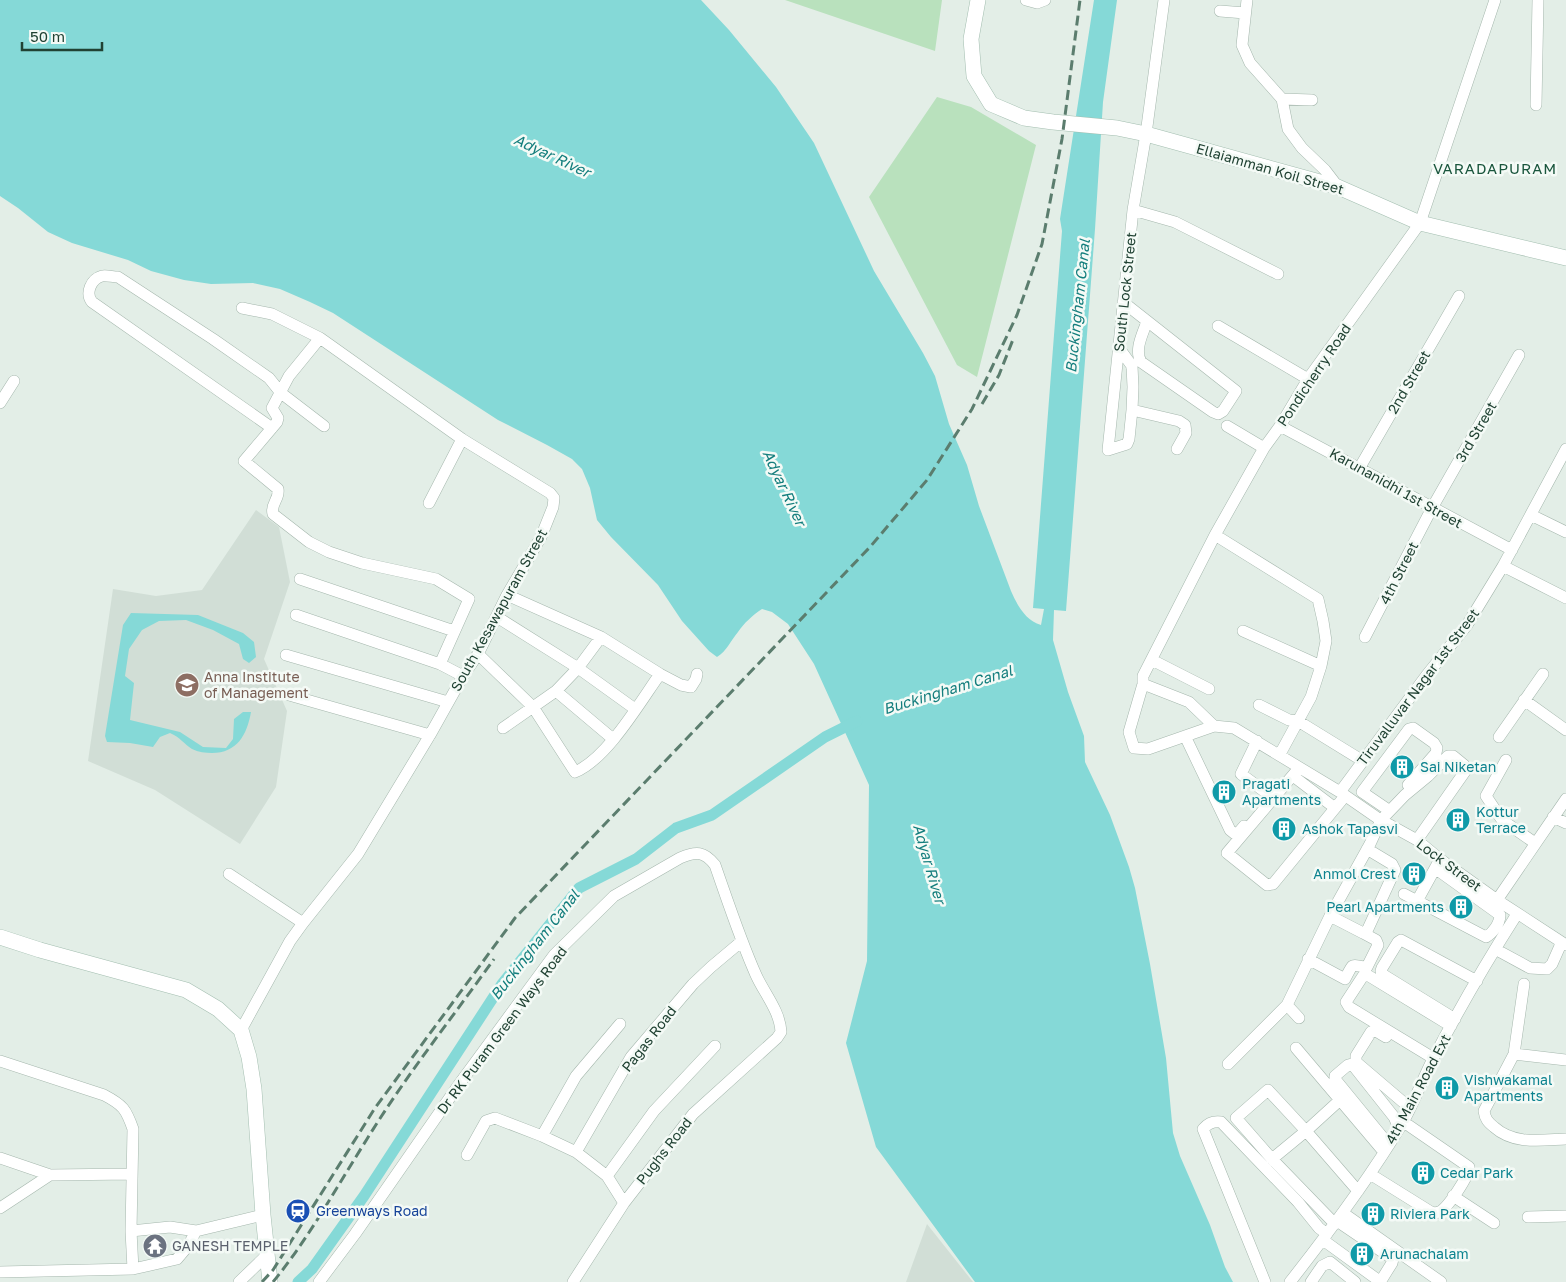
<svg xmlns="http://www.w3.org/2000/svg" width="1566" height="1282" font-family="'Golos Text',sans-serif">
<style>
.built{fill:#d1ded6}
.green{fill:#b9e1bd}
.water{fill:#85d9d7}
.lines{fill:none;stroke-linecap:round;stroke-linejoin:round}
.canal{stroke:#85d9d7;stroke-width:11}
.street-casing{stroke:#a5b7ad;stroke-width:12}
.secondary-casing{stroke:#a3beb0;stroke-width:16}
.street{stroke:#fff;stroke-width:11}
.secondary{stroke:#fff;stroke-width:15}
.rail{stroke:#5b7d6e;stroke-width:3;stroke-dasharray:10 5;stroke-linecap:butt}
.labels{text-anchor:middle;stroke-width:5;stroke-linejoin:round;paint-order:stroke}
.street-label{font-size:14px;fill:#204233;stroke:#f4faf6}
.education-label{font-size:14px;fill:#785e54;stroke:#f4faf6;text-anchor:start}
.culture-label{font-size:14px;fill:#0d838f;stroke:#f4faf6;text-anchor:start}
.transit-label{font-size:14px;fill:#164399;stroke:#f4faf6;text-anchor:start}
.worship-label{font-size:14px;fill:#5b616d;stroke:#f4faf6;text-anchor:start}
.water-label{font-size:15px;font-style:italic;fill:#147e7d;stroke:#f4faf6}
.neighbourhood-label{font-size:15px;letter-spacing:1px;fill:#1a563d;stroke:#f4faf6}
</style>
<rect width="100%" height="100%" fill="#e3eee7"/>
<!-- built -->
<path class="built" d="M 256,510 L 279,527 L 290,582 L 264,659 L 287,711 L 276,787 L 240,844 L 155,790 L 88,761 L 113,589 L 156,596 L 202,590 Z
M 927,1224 L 973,1282 L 906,1282 Z"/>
<!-- green -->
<path class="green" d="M 785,0 L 942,0 L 935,51 L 788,1 Z
M 937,97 L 971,107 L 1036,145 L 977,377 L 957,365 L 869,197 Z"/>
<!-- water -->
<path class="water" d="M 0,0 L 701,0 L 729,30 L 776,87 L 814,143 L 874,271 L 923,353 L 935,376 L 949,424 L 967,465 L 979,506 L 1011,591 C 1017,605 1026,621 1041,625 L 1044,609 L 1033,608 L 1062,231 L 1060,219 L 1094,0 L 1117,0 L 1103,102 L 1095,229 L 1066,611 L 1054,610 L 1053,640 L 1068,692 L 1084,736 L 1085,762 L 1110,815 L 1129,867 L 1135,888 L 1150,964 L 1166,1058 L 1173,1133 L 1180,1156 L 1210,1225 L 1225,1267 L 1233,1282 L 975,1282 L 876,1147 L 846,1043 L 867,961 L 869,785 L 814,664 L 788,624 L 772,612 L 762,609 C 753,615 744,623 738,632 C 731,640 727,651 717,657 L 709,651 L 682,621 L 658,585 L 611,537 L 597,520 L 590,488 L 582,469 L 572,459 L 547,445 L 498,420 L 333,313 L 310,302 L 280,289 L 253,283 L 211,284 L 184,280 L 151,271 L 128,260 L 72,243 L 48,232 L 18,208 L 0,196 Z
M 131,613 L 198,615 L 243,633 L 254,642 L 256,657 L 249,663 L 243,659 L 239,644 L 213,630 L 186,620 L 159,621 L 142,630 L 129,649 L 125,676 L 134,683 L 130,720 L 180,732 L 203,747 L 226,748 L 233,739 L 234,719 L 243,712 L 251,712 C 247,735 237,753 212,753 C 206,753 198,752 192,749 C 184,744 180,737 170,733 L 160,737 L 153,747 L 130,743 L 107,742 L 105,736 L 123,625 Z"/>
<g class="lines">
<!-- canal -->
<path class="canal" d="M 298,1282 L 312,1269 L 364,1196 L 502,984 L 579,888 L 636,859 L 676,828 L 712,815 L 825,737 L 857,721"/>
<defs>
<path id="street" d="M 1026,0 L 1037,3 L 1045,0
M 1247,0 L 1242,45 L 1250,63 L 1282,99 L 1288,129 L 1302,148 L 1325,170 L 1338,187
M 1495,0 L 1420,223 L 1308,379 L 1280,426 L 1264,448 L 1215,535 L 1143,676 L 1143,684 L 1129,732 L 1134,748 L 1148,749 L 1214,726 L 1234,728 L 1340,792 L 1379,819 L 1417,840 L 1441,860 L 1497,900 L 1566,945
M 1220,11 L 1245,13
M 1282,99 L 1312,100
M 1536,105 L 1538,0
M 1133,210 L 1175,222 L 1278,274
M 1123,302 L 1236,391 L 1223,411 L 1218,414 L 1213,412 L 1141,362 C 1134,349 1143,334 1147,321
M 1218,326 L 1308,379
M 320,338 L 289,376 L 272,408 L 278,418 L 277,422 L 244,461 L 278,489 C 280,499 270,504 273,514 L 309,542 L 329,552 L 362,563 L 436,579 L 469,599 L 440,664
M 1119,348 L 1132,366 L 1133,387 L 1132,410 L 1179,421 L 1185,425 L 1186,433 L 1177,449
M 0,403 L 14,381
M 1132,410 L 1129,439 L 1127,444 L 1108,450 L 1133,210 L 1146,134 L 1164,0
M 1227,426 L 1264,448
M 1280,426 L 1512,550
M 272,428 L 92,302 C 85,293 91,279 102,276 C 106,275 113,277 118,277 L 213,339 L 269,378 L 281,393 L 324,426
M 1360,467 L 1459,296
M 429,503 L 462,439
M 1531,515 L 1566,532
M 1215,535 L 1318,599 L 1323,621 L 1326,641 L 1321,666 L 1311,697 L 1280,754
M 1503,566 L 1566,598
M 300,579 L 454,631
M 507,595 L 601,637 L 660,674 L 681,685 L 691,687 L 696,679 L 697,674
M 296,615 L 440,664 L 463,676
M 497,617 L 578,668 L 635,709
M 1243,631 L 1321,666
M 1365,637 L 1432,508 L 1519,355
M 478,654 L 533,707 L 575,772 C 607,759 640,702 660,674
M 286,655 L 448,702
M 1152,660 L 1209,689
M 1143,684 L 1189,702 L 1214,726
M 556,691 L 613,739
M 289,695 L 430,735
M 1524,700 L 1566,730
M 1259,705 L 1289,720 L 1298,721 L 1363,761
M 503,728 L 556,691 L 578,668 L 601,637
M 1185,736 L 1230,830 L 1235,834 L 1239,832 L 1244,826
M 1499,737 L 1543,674
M 1257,741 L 1241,774 L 1268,794
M 1506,760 L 1486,796 L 1502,820 L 1535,843
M 1299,768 L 1227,853 L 1267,885 L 1273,884 L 1345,796
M 1293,776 L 1335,808
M 1340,792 L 1426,676 L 1467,625 L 1503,566 L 1566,449
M 1387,809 L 1362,792 L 1409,729 L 1413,728 L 1434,743 L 1437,748 L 1436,753 L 1408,785
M 1553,817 L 1566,823
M 229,874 L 303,923
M 1404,894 L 1486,937 C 1493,933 1500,923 1500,915 L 1436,869
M 1497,900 L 1566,799
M 1417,901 L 1438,863
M 1330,916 L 1363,933 L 1367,931 L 1395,870 L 1392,864 L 1367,849
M 1495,949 L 1530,968 L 1547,969 L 1552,964 L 1560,946 L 1563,944
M 1308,959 L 1345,979 C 1355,960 1350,966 1367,967 L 1378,945 L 1376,940 L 1363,933
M 1524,984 L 1514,1054 L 1484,1111 C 1485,1119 1488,1122 1494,1127 C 1514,1145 1541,1140 1566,1139
M 1287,1005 L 1299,1018
M 1455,1019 L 1382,974 L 1381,971 L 1382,968 L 1398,942 L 1401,940 L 1477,981
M 241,1030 L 290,941 L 303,923 L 358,854 L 430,735 L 463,676 L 478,654 L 507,595 L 541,537 L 553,507 L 554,498 L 550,493 L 462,439 L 320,338 L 272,314 L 242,308
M 1386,1037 L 1376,1031 L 1371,1032 L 1356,1056 L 1356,1062 L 1410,1108
M 1296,1048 L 1384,1152
M 1514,1054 L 1566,1060
M 1433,1058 L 1349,1007 L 1346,1002 L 1363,976 L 1369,976 L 1451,1026
M 0,1061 L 104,1095 C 123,1105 126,1109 133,1129 L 131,1231 L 133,1269
M 1228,1064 L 1287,1005 L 1330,916 L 1370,844 L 1381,820 L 1405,795 L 1428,776 L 1448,756 L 1453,756 L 1464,765 L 1466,770 L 1417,840
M 542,1136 L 576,1076 L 620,1024
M 1389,1145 L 1335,1079 L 1335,1076 L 1348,1065 L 1352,1064 L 1394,1117 L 1399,1128
M 576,1152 L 631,1057 L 693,984 L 711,967 L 742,941
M 467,1155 L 486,1121 L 495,1118 L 542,1136 L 576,1152 L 607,1176 L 624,1203
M 0,1158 L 50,1175 L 132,1174
M 1272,1159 L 1306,1131 L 1358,1191
M 1370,1174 L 1431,1212 C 1434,1213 1436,1213 1439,1212 C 1447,1209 1470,1175 1469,1167 L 1408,1125 L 1402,1124
M 607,1176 L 654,1111 L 715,1046
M 1453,1196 L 1494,1223
M 0,1208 L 50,1175
M 1343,1213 L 1441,1282
M 1528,1217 L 1566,1216
M 1335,1224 L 1272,1159 L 1236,1118 L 1268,1090 L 1306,1131 L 1340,1100
M 131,1231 L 170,1227 L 196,1231
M 1323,1240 L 1378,1280 L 1382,1279 L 1392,1263 L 1393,1259 L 1337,1221
M 0,1272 L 133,1269 L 177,1259 L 188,1246 L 196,1231 L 263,1215
M 239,1282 L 268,1254
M 319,1282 L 355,1234 L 460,1083 L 554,955 L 614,896 L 680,858 C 696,851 704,851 715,865 C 728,902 740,939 756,975 C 764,993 780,1011 781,1032 L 777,1038 L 693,1114 L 624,1203 L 573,1282
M 1265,1282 L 1203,1129 C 1208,1123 1214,1121 1221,1122 L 1298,1202 L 1319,1228 L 1327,1234
M 1290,1282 C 1330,1231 1369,1179 1402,1124 C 1414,1103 1422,1080 1433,1059 C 1459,1009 1487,961 1517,914
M 1311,1282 L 1322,1266 L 1330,1262 L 1355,1282"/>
<path id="secondary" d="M 978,0 L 971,39 L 974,76 L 991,104 L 1024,118 L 1053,122 L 1117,128 L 1146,134 L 1338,187 L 1420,223 L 1566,258
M 0,937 L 40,950 L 186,990 L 218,1009 L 241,1030 L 249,1057 L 254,1089 L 263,1215 L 270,1282"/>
</defs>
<!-- street casing -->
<use href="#street" class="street-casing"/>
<!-- secondary casing -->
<use href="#secondary" class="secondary-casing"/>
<!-- street -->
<use href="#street" class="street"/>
<!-- secondary -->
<use href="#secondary" class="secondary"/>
<!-- rail -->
<path class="rail" d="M 982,404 L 999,375 L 1014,337
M 262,1282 L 273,1270 L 285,1251 L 375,1108 L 515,918 L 870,547 L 927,480 L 972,409 L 1017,315 L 1042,244 L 1062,139 L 1080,0
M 273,1282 C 309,1238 336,1188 367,1139 C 405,1077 452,1018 494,959"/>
</g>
<!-- icons -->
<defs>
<symbol id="university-disc" viewBox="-11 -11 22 22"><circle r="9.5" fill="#8d6e63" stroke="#f4faf6"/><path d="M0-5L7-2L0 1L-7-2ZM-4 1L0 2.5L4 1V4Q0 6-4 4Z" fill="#fff"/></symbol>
<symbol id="building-disc" viewBox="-11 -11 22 22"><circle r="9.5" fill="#0f9aa8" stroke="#f4faf6"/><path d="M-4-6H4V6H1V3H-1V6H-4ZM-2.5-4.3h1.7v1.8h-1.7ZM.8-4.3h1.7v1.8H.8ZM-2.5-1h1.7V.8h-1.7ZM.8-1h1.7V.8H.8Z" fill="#fff"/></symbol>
<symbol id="station-disc" viewBox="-11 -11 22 22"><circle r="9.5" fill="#1a4fb4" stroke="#f4faf6"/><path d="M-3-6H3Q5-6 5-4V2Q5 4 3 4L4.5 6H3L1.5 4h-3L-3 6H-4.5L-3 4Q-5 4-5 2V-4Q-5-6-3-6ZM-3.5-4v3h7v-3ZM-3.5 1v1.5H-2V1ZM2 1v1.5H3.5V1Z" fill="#fff"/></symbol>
<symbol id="temple-disc" viewBox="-11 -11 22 22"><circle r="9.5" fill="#6b7280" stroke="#f4faf6"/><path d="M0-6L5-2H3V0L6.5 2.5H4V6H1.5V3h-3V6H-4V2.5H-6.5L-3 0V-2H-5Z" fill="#fff"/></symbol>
</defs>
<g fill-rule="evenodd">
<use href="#university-disc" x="173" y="671" width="28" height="28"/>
<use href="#building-disc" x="1388" y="753" width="28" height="28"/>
<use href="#building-disc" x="1210" y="778" width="28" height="28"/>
<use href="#building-disc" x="1444" y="806" width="28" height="28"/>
<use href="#building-disc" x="1270" y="815" width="28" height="28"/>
<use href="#building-disc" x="1400" y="860" width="28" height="28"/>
<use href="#building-disc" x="1447" y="893" width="28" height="28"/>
<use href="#building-disc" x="1433" y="1074" width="28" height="28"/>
<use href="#building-disc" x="1409" y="1159" width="28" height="28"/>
<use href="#station-disc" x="284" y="1197" width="28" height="28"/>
<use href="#building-disc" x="1359" y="1200" width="28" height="28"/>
<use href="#temple-disc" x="141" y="1232" width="28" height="28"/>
<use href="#building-disc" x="1348" y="1240" width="28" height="28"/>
</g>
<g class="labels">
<!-- street labels -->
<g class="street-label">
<text transform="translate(1270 169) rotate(16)" y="5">Ellaiamman Koil Street</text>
<text transform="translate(1125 292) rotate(-84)" y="5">South Lock Street</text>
<text transform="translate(1314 375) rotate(-56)" y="5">Pondicherry Road</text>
<text transform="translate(1409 382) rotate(-60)" y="5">2nd Street</text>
<text transform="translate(1476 432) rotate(-60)" y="5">3rd Street</text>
<text transform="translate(1396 488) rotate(29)" y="5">Karunanidhi 1st Street</text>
<text transform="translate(1399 573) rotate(-63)" y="5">4th Street</text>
<text transform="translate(499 610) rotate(-61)" y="5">South Kesawapuram Street</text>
<text transform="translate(1418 687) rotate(-53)" y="5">Tiruvalluvar Nagar 1st Street</text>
<text transform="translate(1449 865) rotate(37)" y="5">Lock Street</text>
<text transform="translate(502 1030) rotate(-53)" y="5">Dr RK Puram Green Ways Road</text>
<text transform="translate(649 1039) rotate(-52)" y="5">Pagas Road</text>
<text transform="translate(1418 1089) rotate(-62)" y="5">4th Main Road Ext</text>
<text transform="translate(664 1151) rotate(-52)" y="5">Pughs Road</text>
</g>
<!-- education labels -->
<g class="education-label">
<text x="204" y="682">Anna Institute<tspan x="204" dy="16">of Management</tspan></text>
</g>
<!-- culture labels -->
<g class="culture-label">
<text x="1420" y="772">Sai Niketan</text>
<text x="1242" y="789">Pragati<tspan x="1242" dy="16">Apartments</tspan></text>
<text x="1476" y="817">Kottur<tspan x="1476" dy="16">Terrace</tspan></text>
<text x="1302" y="834">Ashok Tapasvi</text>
<text x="1396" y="879" text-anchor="end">Anmol Crest</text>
<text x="1444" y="912" text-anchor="end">Pearl Apartments</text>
<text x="1464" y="1085">Vishwakamal<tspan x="1464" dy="16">Apartments</tspan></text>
<text x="1440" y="1178">Cedar Park</text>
<text x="1390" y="1219">Riviera Park</text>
<text x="1380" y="1259">Arunachalam</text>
</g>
<!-- transit labels -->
<g class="transit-label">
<text x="316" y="1216">Greenways Road</text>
</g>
<!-- worship labels -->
<g class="worship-label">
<text x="172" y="1251">GANESH TEMPLE</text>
</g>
<!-- water labels -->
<g class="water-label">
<text transform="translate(552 156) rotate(25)" y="5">Adyar River</text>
<text transform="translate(1078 306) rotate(-84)" y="5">Buckingham Canal</text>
<text transform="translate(784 488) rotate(65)" y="5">Adyar River</text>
<text transform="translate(948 690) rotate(-17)" y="5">Buckingham Canal</text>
<text transform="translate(929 864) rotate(74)" y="5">Adyar River</text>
<text transform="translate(535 945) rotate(-52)" y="5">Buckingham Canal</text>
</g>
<!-- neighbourhood labels -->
<g class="neighbourhood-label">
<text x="1495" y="174">VARADAPURAM</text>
</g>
</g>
<!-- scale -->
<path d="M22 42v8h80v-8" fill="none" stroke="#204233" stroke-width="2.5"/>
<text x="30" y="42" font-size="15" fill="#204233" stroke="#f4faf6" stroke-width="4" paint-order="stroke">50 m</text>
</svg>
